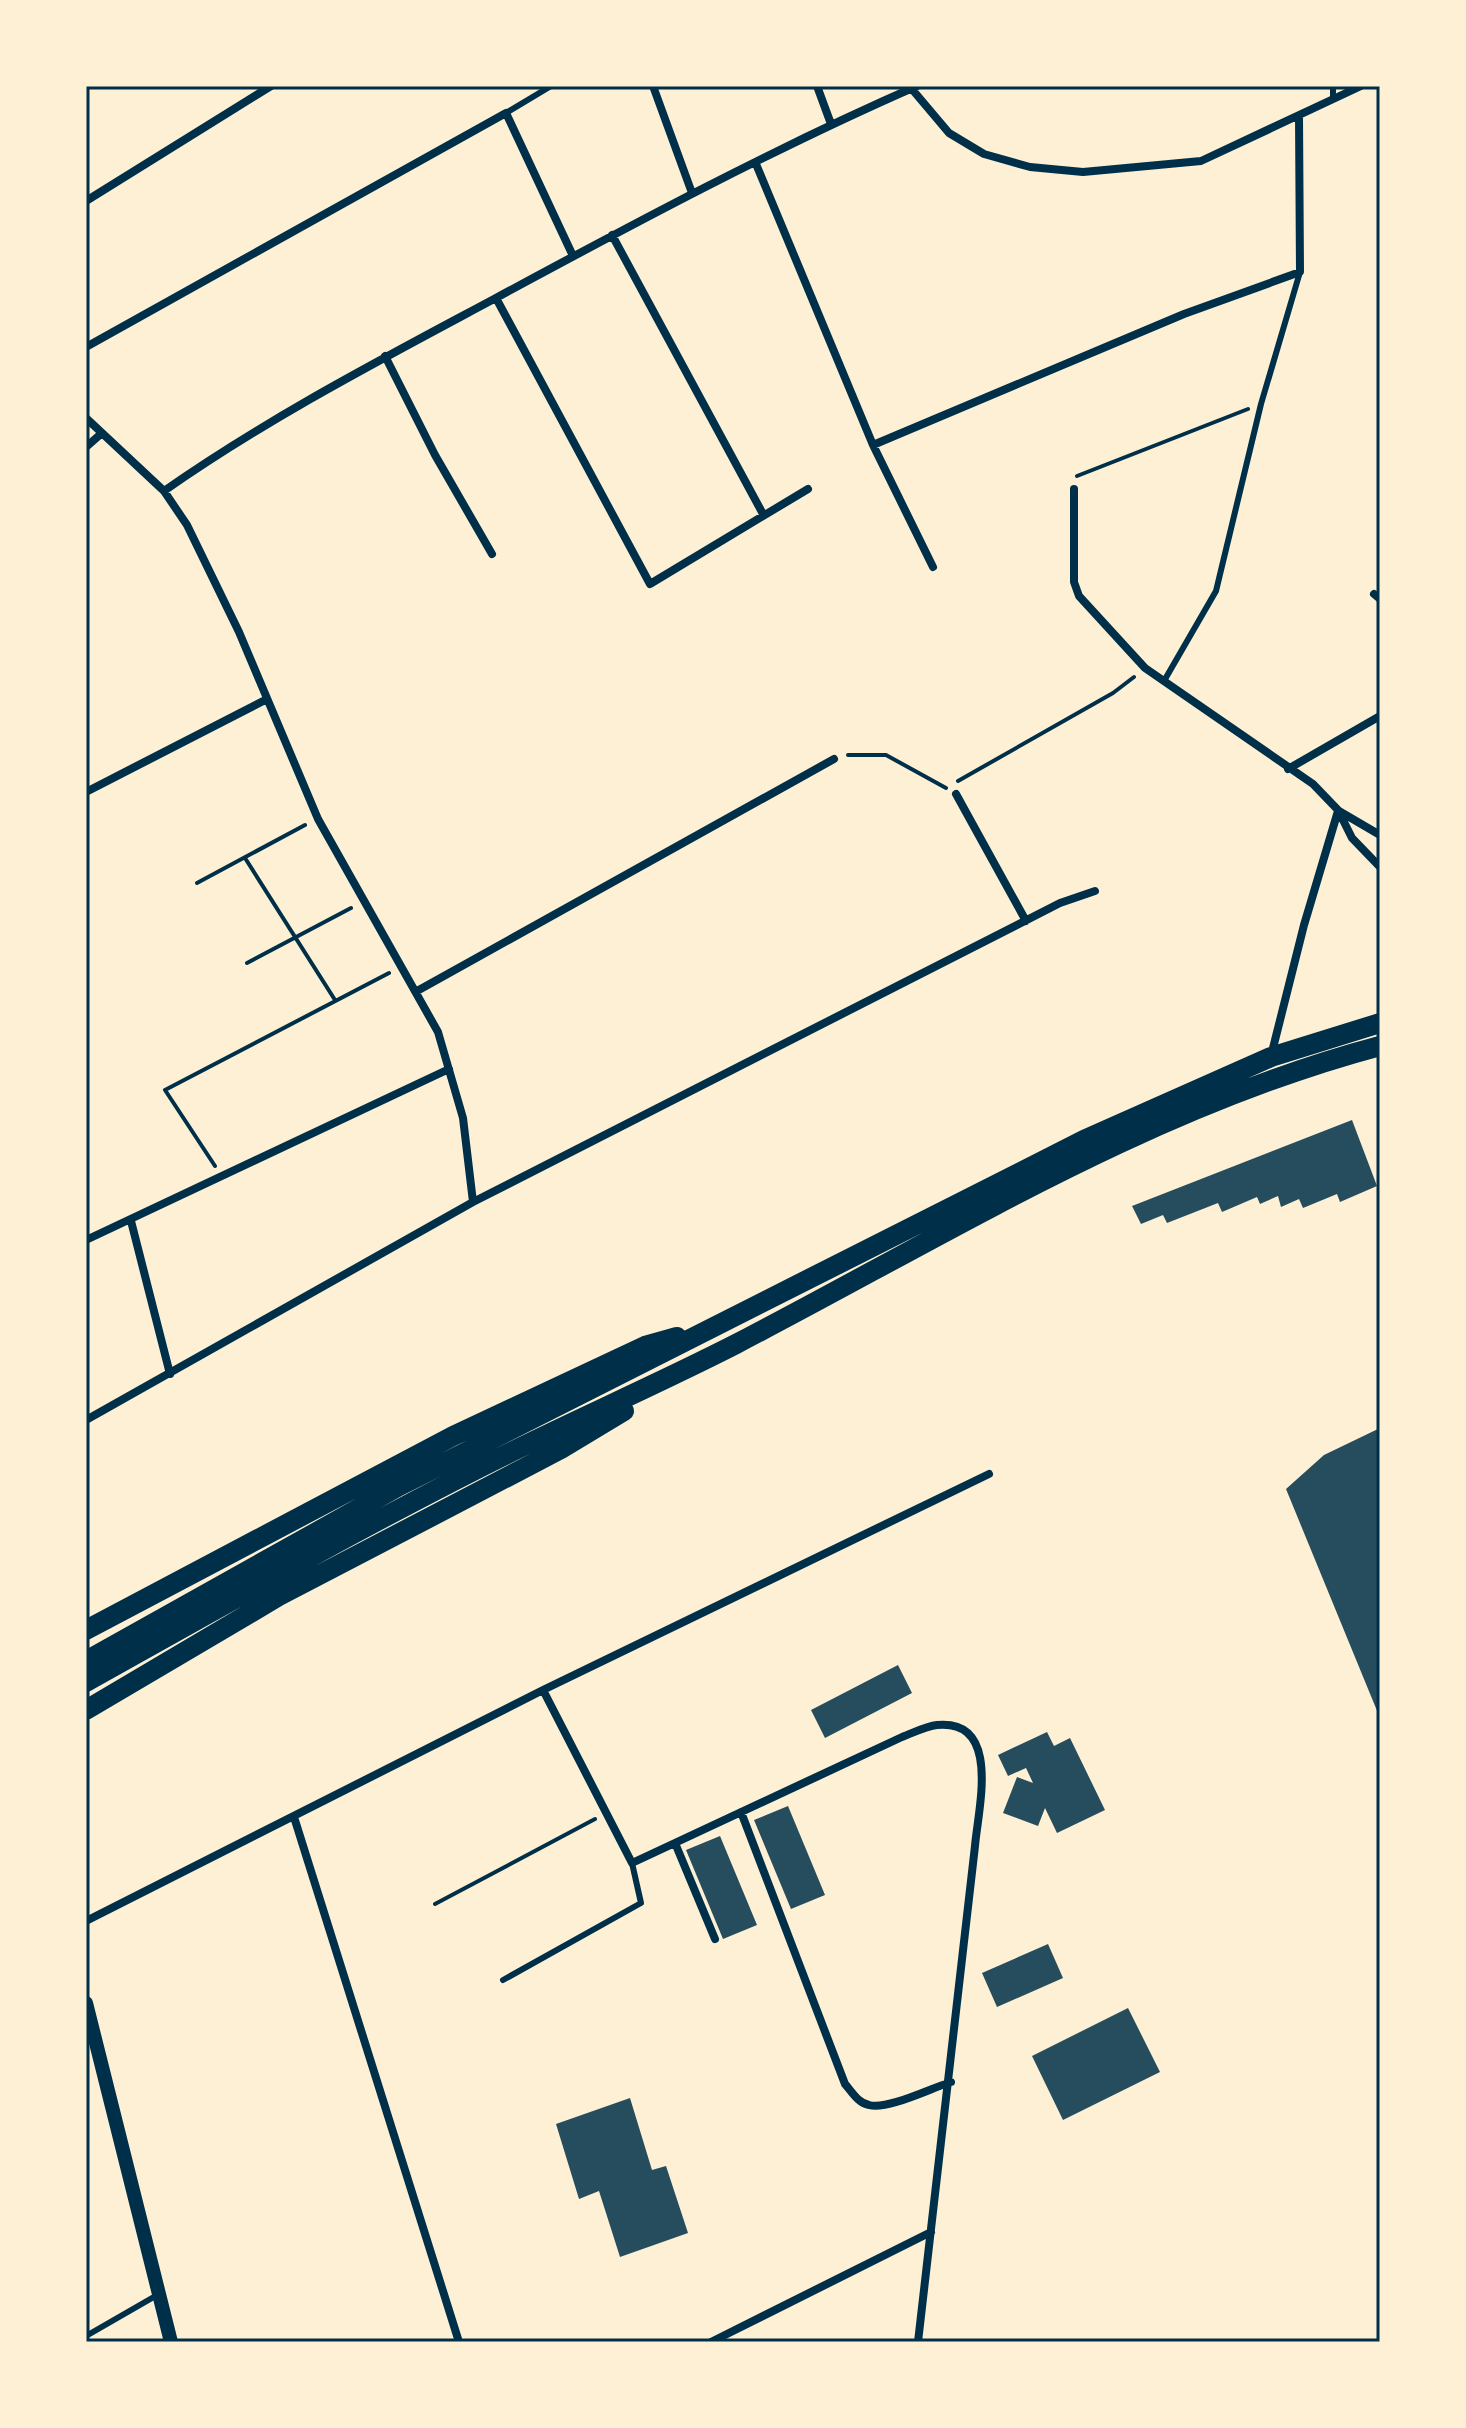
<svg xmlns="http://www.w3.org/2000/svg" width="1466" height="2428" font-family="'Asap Condensed',sans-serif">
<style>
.building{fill:#264d5e}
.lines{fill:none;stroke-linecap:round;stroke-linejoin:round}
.path{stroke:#003049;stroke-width:4}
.service{stroke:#003049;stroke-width:6}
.minor{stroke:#003049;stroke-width:8}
.tertiary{stroke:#003049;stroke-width:14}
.primary{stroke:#003049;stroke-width:20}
.neatline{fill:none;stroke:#003049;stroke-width:3}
</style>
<rect width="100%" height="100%" fill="#fdf0d5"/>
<!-- building -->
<path class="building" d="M 1352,1120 L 1377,1186 L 1340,1202 L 1337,1194 L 1303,1208 L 1299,1199 L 1281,1207 L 1278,1196 L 1260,1204 L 1257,1197 L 1222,1212 L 1218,1203 L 1167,1223 L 1163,1215 L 1141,1224 L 1132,1206 Z
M 1380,1428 L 1380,1718 L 1286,1489 L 1324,1455 Z
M 898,1665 L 912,1693 L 825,1738 L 811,1710 Z
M 1047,1732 L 1054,1746 L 1070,1738 L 1105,1810 L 1057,1833 L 1045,1808 L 1038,1826 L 1003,1813 L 1017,1777 L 1033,1783 L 1026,1768 L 1008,1776 L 998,1755 Z
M 788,1806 L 825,1895 L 791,1909 L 754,1820 Z
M 720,1836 L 757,1925 L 723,1939 L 686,1850 Z
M 1048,1944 L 1063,1978 L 997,2007 L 982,1973 Z
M 1128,2008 L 1160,2072 L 1063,2120 L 1032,2056 Z
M 630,2098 L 652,2170 L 666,2166 L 688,2233 L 620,2257 L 599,2191 L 579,2199 L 556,2124 Z"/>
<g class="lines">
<!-- path -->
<path class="path" d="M 1077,476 L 1248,409
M 848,755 L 886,755 L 946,788
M 958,781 L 1113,693 L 1134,677
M 245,858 L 335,1000
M 197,883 L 305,825
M 247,963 L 351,908
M 215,1166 L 165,1090 L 389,973
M 435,1904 L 595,1819"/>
<!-- service -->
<path class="service" d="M 1333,99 L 1333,86
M 506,113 L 551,86
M 1164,681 L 1216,591 L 1261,404 L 1300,272
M 503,1980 L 641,1903 L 632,1863
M 86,2336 L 159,2294"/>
<!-- minor -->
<path class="minor" d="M 653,86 L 692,193
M 817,86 L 831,124
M 911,88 L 949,133 L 984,154 L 1030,167 L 1083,172 L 1201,161 L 1361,86
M 756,164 L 873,445 L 933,567
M 86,201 L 271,86
M 612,235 L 763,514
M 496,298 L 650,584 L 808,489
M 86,347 L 506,113 L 573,256
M 385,356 L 435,455 L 492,554
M 86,418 L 164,491 L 187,525 L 239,632 L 318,819 L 438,1032 L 463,1118 L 473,1202
M 873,445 L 1184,314 L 1300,272 L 1299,116
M 86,447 L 102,433
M 1074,489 L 1074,582 L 1079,596 L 1145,668 L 1313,784 L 1338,810 L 1352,838 L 1380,867
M 164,491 C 268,418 382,359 494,299 C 633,224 773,149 917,86
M 1374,594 L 1380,599
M 1288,769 L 1380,716
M 86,792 L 267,699
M 956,794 L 1026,921
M 1339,811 L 1380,835
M 417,991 L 834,759
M 1271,1056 L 1304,925 L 1338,811
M 131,1221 L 170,1374
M 86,1240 L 449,1069
M 86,1420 L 473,1202 L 1060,903 L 1095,891
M 543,1690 L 632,1863 L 902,1737 C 913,1733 926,1726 937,1725 C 1002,1719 978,1809 975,1846 L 918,2342
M 741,1812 L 845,2084 C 852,2092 858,2103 869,2105 C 888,2110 931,2088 951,2082
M 294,1817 L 459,2342
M 675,1843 L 715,1939
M 86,1921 L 543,1690 L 989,1474
M 711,2342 L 931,2232"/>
<!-- tertiary -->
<path class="tertiary" d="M 86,2003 L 171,2342"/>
<!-- primary -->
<path class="primary" d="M 86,1630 L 453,1436 L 645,1346 L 677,1337
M 86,1661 L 399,1486 L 1084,1140 L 1271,1057 L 1380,1023
M 86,1682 C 215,1610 343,1537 475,1470 C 561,1426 650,1388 736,1344 C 946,1235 1150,1107 1380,1046
M 86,1710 L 279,1596 L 561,1449 L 624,1411"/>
</g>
<!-- border -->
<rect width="1466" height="2428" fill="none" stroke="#fdf0d5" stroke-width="176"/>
<rect x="88" y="88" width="1290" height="2252" class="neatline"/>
</svg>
